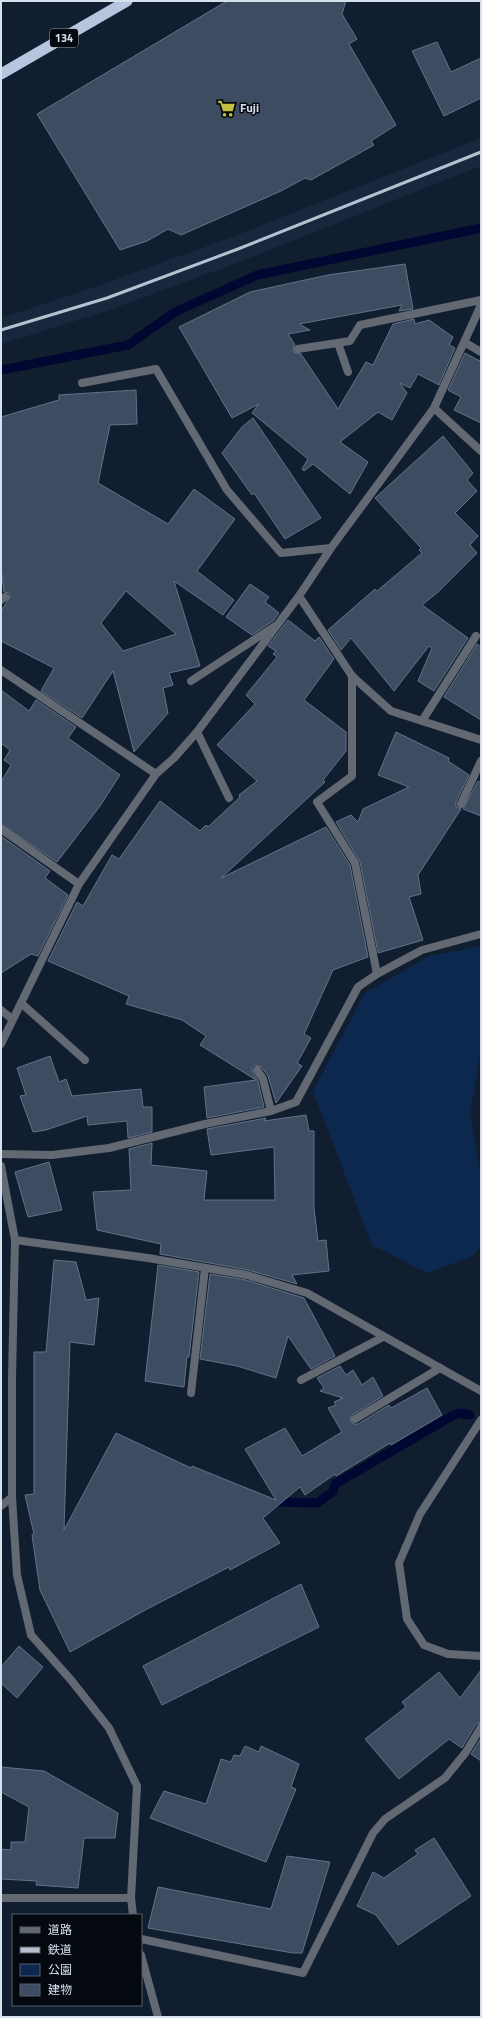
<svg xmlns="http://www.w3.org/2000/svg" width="482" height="2018" font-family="'Titillium Web','Noto Sans JP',sans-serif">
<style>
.built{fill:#16273e}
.green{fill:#0d284f}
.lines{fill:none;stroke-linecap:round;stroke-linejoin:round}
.stream{stroke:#000731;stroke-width:9}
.building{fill:#3e4c62;stroke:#637289;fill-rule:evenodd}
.service{stroke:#626973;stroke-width:8}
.minor{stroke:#626973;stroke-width:8}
.trunk{stroke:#b7c6de;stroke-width:11}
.rail{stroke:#b7c0ce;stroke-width:3}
.labels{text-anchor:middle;stroke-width:3;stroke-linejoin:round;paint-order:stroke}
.shield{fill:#04080f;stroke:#989faa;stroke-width:1}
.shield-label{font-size:11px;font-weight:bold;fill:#d7e0ed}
.poi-label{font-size:12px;font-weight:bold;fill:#d7e0ed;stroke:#04080f;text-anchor:start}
</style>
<rect width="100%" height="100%" fill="#111e30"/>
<!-- built -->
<path class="built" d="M 481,138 L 481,166 L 242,261 L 107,311 L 1,344 L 1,318 L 103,284 L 232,237 Z"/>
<!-- green -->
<path class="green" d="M 481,946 L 481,1051 L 470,1114 L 481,1179 L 481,1246 L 471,1257 L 427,1273 L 372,1245 L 313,1091 L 365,993 L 429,956 Z"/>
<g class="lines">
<!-- stream -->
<path class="stream" d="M 1,370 L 128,345 L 175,312 L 257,275 L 481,228
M 271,1502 L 317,1503 L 333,1492 L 335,1484 L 452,1416 L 460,1413 L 470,1415"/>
</g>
<!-- building -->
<path class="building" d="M 227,1 L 346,1 L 342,14 L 357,39 L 349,44 L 396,125 L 371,141 L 374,145 L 311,180 L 305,178 L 281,191 L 181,235 L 168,229 L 147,241 L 120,250 L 37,114 Z
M 437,42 L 451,72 L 481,58 L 481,98 L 444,116 L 412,51 Z
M 405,264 L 413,309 L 399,311 L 402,305 L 299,324 L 310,330 L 288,334 L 295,345 L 293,347 L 294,352 L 301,354 L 338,409 L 366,362 L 373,365 L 393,324 L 414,319 L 415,324 L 429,320 L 453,337 L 449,345 L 455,348 L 439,385 L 418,374 L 410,388 L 400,383 L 407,393 L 392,420 L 378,412 L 340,442 L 368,462 L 350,494 L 313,464 L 304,471 L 302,469 L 308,459 L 252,413 L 259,404 L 232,418 L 179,327 L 250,292 L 328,275 Z
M 465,353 L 480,361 L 481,358 L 481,423 L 454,410 L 461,397 L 448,390 Z
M 136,390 L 137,424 L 110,425 L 98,483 L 168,524 L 194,489 L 235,519 L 197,571 L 234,600 L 223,615 L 174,581 L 200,666 L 169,673 L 173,685 L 163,688 L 168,713 L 134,752 L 113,671 L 82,718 L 41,691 L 54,668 L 1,641 L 1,611 L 10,597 L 9,593 L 4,592 L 1,567 L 1,417 L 59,400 L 59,395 ZM 126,591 L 176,634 L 123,651 L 101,623 Z
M 253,418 L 321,518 L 285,539 L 254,493 L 252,495 L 222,453 L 242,427 Z
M 443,436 L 473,473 L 467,480 L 477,491 L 455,513 L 478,536 L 470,545 L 477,553 L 438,592 L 422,605 L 468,638 L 434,691 L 418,681 L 432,648 L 429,646 L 394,691 L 351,638 L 341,650 L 328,630 L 375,589 L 377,591 L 422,553 L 419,550 L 421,548 L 375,498 Z
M 250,584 L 269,597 L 265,602 L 279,613 L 273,621 L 252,635 L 226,617 Z
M 288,620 L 315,641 L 319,637 L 334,659 L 304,700 L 346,732 L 346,751 L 323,780 L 325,782 L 221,878 L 326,827 L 350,865 L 368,957 L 333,970 L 304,1034 L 311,1038 L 297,1063 L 302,1066 L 276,1103 L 268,1076 L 261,1067 L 256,1065 L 252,1067 L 252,1071 L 258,1081 L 264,1107 L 207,1118 L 204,1087 L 256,1080 L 200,1045 L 206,1036 L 182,1020 L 126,1004 L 129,996 L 48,961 L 77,902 L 83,906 L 112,855 L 119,859 L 160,801 L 200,831 L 206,825 L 208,827 L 240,797 L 239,795 L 257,781 L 217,745 L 255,704 L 246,695 L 277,657 L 273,654 L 276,651 L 268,646 Z
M 477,644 L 481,647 L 481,720 L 444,697 Z
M 1,690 L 29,711 L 36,700 L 76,727 L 68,738 L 120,775 L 100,806 L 57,862 L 1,824 L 1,782 L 11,765 L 4,760 L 10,750 L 1,743 Z
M 396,732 L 449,758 L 448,761 L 469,775 L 456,802 L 456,807 L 461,809 L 418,875 L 421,894 L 409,897 L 423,940 L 378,953 L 360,862 L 336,822 L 351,815 L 358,822 L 363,809 L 409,787 L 378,775 Z
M 478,781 L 481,783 L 481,816 L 463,809 Z
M 1,836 L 50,871 L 45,878 L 68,895 L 38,956 L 31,954 L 1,973 Z
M 50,1056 L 59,1082 L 66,1079 L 72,1096 L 141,1089 L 143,1107 L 152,1107 L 152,1132 L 128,1138 L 127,1121 L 88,1125 L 87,1116 L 46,1130 L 33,1132 L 20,1096 L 26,1095 L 17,1068 Z
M 306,1115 L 309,1131 L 314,1131 L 314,1208 L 318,1241 L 326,1240 L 329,1271 L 292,1275 L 297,1284 L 248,1270 L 160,1254 L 161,1244 L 97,1230 L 93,1192 L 131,1190 L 129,1149 L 152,1143 L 151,1165 L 207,1171 L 204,1200 L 275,1200 L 274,1147 L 211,1155 L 207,1129 L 266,1118 L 264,1121 Z
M 49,1162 L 62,1210 L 28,1217 L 15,1172 Z
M 54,1260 L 76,1262 L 86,1300 L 99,1298 L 94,1345 L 70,1342 L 64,1530 L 116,1433 L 191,1468 L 192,1466 L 276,1500 L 245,1449 L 285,1428 L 302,1456 L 342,1432 L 328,1408 L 336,1405 L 334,1402 L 343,1398 L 320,1391 L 324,1388 L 317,1378 L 340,1366 L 346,1375 L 353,1370 L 362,1385 L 373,1377 L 383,1396 L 352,1415 L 350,1419 L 353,1424 L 358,1424 L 389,1405 L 391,1408 L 427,1388 L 442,1415 L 391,1445 L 390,1443 L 336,1476 L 335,1474 L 305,1495 L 300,1487 L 263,1518 L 280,1543 L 230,1570 L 229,1567 L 147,1609 L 70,1652 L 40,1590 L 32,1535 L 34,1534 L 25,1495 L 34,1494 L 34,1352 L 46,1352 Z
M 158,1265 L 199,1272 L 189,1357 L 187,1357 L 184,1387 L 145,1381 Z
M 210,1274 L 246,1280 L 304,1298 L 335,1356 L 311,1369 L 288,1336 L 276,1378 L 237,1366 L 200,1359 Z
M 301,1584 L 319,1627 L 162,1705 L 143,1666 Z
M 19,1646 L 43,1667 L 17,1698 L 1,1683 L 1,1667 Z
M 481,1670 L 481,1722 L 476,1724 L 462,1748 L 449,1739 L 399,1779 L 365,1739 L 406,1707 L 402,1702 L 439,1672 L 460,1698 Z
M 481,1738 L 481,1761 L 471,1754 Z
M 245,1746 L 259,1752 L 261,1746 L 299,1764 L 291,1787 L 296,1789 L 266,1862 L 150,1818 L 164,1791 L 206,1804 L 221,1759 L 231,1762 L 234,1755 L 240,1756 Z
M 1,1767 L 44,1771 L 118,1813 L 115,1838 L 84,1838 L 78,1888 L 36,1885 L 37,1881 L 1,1879 L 1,1849 L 11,1850 L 11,1842 L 25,1842 L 29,1807 L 1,1792 Z
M 434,1838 L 471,1896 L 398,1945 L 376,1915 L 357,1906 L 373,1872 L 384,1878 L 418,1854 L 415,1850 Z
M 287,1856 L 330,1862 L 302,1953 L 293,1953 L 148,1928 L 158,1887 L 271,1909 Z"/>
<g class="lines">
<!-- service -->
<path class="service" d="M 1,600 L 5,597
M 352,676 L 352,776 L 317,802 L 355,863 L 377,974
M 191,681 L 275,626
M 197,732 L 229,798
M 461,804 L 481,761
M 1,1010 L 12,1019
M 257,1070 L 263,1079 L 271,1111
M 1,1154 L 52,1155 L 109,1148 L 205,1124 L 271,1111 L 296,1102 L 358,987 L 377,974 L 422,950 L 481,934
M 301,1380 L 383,1337
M 191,1393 L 205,1268
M 355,1419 L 440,1368
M 141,1939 L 303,1973 L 373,1833 L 385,1819 L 445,1778 L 466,1752 L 481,1727"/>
<!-- minor -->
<path class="minor" d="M 464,342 L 481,352
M 338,343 L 348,372
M 298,349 L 350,341 L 360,325 L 481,300
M 82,383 L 156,369 L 227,490 L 281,553 L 331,548
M 434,408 L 481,451
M 299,596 L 352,676 L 391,711 L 481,740
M 1,670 L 156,774
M 422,721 L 476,636
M 1,829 L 79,884
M 21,1003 L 85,1060
M 1,1044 L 79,884 L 156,774 L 174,758 L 197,732 L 299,596 L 331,548 L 434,408 L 481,305
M 1,1166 L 15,1240 L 12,1378 L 12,1497 L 17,1575 L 31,1635 L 71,1680 L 109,1728 L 137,1786 L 131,1898 L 133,1915
M 15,1240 L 148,1258 L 247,1275 L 307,1293 L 481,1391
M 481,1420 L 420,1514 L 399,1563 L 407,1619 L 424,1645 L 448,1654 L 481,1656
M 1,1506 L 12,1497
M 1,1898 L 131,1898
M 141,1955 L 158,2017"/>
<!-- trunk -->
<path class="trunk" d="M 1,74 L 127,1"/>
<!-- rail -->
<path class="rail" d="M 1,330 L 107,298 L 238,249 L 481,152"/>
</g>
<!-- icons -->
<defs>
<symbol id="supermarket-bare" viewBox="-9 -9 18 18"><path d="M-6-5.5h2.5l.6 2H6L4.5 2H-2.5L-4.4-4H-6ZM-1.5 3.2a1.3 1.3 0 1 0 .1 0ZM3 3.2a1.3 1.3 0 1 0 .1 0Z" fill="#c1be40" stroke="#04080f" stroke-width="2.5" paint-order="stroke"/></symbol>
</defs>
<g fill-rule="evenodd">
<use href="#supermarket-bare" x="214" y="96" width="25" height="25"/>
</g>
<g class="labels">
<!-- shield labels -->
<rect class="shield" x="50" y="29" width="28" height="18" rx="3"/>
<g class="shield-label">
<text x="64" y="42">134</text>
</g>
<!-- poi labels -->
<g class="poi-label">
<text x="240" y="112">Fuji</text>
</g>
</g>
<!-- border -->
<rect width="482" height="2018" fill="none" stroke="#d7e0ed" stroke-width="4"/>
<!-- legend -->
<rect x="12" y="1914" width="130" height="92" fill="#04080f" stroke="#585e68"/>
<rect x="20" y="1927" width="20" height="6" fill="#626973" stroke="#585e68"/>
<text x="48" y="1934" font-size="12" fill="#d7e0ed">道路</text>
<rect x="20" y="1947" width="20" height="6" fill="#b7c0ce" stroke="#585e68"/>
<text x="48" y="1954" font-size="12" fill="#d7e0ed">鉄道</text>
<rect x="20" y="1964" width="20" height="12" fill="#0d284f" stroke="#585e68"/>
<text x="48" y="1974" font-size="12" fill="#d7e0ed">公園</text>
<rect x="20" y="1984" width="20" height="12" fill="#3e4c62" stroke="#585e68"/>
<text x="48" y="1994" font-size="12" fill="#d7e0ed">建物</text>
</svg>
